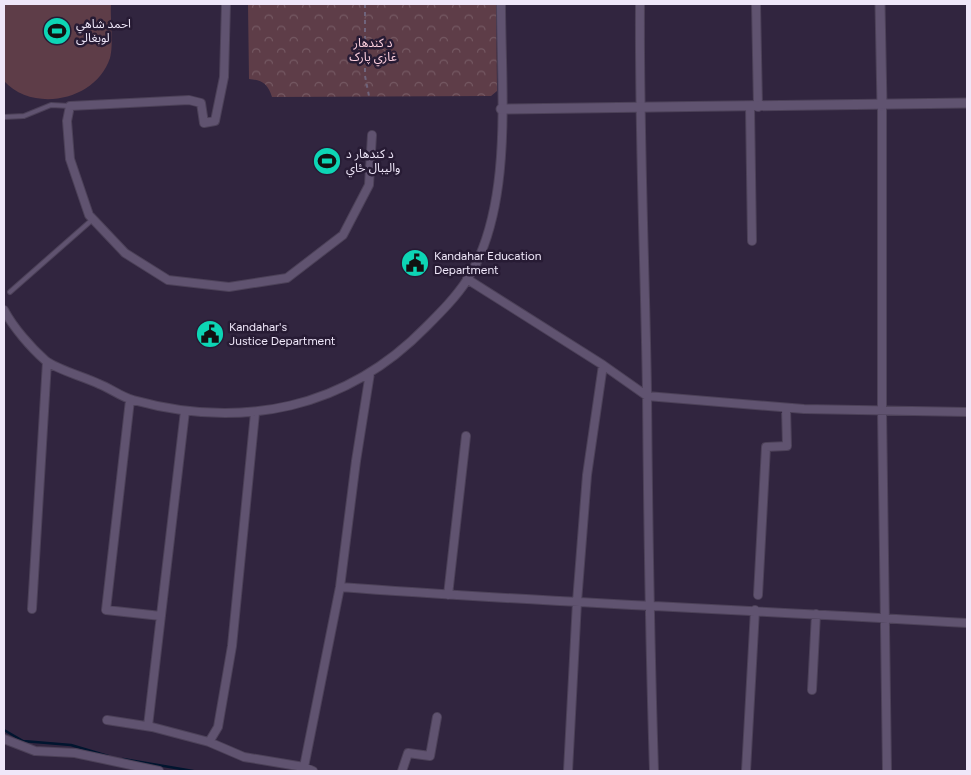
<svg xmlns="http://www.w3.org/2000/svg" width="971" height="775" font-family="Figtree,'Noto Sans Arabic',sans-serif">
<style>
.green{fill:#5e3d48}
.park{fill:url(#park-crowns)}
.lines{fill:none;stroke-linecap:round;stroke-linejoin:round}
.stream{stroke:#01152f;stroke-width:2.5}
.service-casing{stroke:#4c4158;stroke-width:6}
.minor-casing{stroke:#4c4158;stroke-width:10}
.tertiary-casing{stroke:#4c4158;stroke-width:11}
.path{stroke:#6f647c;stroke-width:2;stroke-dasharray:4 4;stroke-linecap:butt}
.service{stroke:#605370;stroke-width:4}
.minor{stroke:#605370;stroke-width:8}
.tertiary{stroke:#605370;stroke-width:9}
.labels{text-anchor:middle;stroke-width:5;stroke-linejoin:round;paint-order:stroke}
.poi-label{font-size:12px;fill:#efe7f9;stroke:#271b34;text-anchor:start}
.park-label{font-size:12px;fill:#ffd1e0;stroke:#271b34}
</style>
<defs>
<pattern id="park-crowns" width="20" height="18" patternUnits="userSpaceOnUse" patternTransform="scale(1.25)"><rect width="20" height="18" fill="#5e3d48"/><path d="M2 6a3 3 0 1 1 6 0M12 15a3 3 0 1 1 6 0" fill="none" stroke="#755963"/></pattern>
</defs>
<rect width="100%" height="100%" fill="#31253f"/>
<!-- green -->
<path class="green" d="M 4,4 L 111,4 C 110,18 114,45 110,58 C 96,101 33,113 4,81 Z"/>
<!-- park -->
<path class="park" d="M 248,4 L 496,4 L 497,91 L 491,96 L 272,97 C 268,84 262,80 249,79 Z"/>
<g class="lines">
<!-- stream -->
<path class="stream" d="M 4,730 L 23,741 L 71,745 L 108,756
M 123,759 L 193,771"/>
<defs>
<path id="service" d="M 4,117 L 24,116 L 51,105 L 70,106
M 10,292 L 93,219"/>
<path id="minor" d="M 226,4 L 224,77 L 215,121 L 204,123 L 201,103 L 189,100 L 70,106 L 67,121 L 70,159 L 89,215 L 125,253 L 168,280 L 229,287 L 287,278 L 343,235 L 369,185 L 372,135
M 640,4 C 639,134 645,263 647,393 C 648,519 650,645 654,771
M 756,4 L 758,107
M 882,106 L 882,411 L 887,771
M 750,107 L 752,241
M 467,279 L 603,365 L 647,396 L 804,409 L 967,412
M 4,310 C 13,327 31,348 46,361 C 58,370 85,377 99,384 C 110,388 121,397 133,400 C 242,430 346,409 426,327 C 441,312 456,297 467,280 C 514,207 501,88 501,4
M 130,400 L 106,610 L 161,616
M 340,587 C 549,603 758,610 967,623
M 448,595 L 466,436
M 758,595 L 766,447 L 787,446 L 786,408
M 32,609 L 47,362
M 812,690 L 816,614
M 107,720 L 152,727 L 209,742 L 244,757 L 304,767 L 313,771
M 148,726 L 185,411
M 4,739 L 35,751 L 75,753 L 159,771
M 209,742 L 218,727 L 232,646 L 255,413
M 304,767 L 340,587 L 356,461 L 370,373
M 402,771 L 408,753 L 430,756 L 437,717
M 568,771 L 577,602 L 587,475 L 603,365
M 746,771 L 755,610"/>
<path id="tertiary" d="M 880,4 L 882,106
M 501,109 L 967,103"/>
</defs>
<!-- service casing -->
<use href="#service" class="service-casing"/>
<!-- minor casing -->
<use href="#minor" class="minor-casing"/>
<!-- tertiary casing -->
<use href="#tertiary" class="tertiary-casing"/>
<!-- path -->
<path class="path" d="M 365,4 L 365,76 L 369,96"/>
<!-- service -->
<use href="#service" class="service"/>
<!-- minor -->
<use href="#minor" class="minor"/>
<!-- tertiary -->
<use href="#tertiary" class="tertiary"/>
</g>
<!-- icons -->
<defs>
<symbol id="stadium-disc" viewBox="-11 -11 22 22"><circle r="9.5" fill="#0dd5b5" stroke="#271b34"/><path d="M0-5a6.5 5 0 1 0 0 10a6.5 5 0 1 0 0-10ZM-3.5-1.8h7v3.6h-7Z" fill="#111"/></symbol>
<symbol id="civic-disc" viewBox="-11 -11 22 22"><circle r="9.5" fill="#0dd5b5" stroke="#271b34"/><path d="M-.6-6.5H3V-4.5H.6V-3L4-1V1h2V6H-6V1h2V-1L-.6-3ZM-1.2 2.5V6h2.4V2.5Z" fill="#111"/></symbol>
</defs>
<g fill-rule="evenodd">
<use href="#stadium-disc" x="41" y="15" width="32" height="32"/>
<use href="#stadium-disc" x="311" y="145" width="32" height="32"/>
<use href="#civic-disc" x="399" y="247" width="32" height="32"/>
<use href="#civic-disc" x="194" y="318" width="32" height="32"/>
</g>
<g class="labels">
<!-- poi labels -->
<g class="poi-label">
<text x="76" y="28">احمد شاهي<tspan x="76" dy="14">لوبغالی</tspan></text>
<text x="346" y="158">د کندهار د<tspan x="346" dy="14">واليبال ځاي</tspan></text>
<text x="434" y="260">Kandahar Education<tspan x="434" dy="14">Department</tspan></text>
<text x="229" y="331">Kandahar's<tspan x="229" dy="14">Justice Department</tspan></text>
</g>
<!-- park labels -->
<g class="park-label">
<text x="373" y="47">د کندهار<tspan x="373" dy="14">غازي پارک</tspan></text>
</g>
</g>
<!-- border -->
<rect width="971" height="775" fill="none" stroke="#efe7f9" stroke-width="10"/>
</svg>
